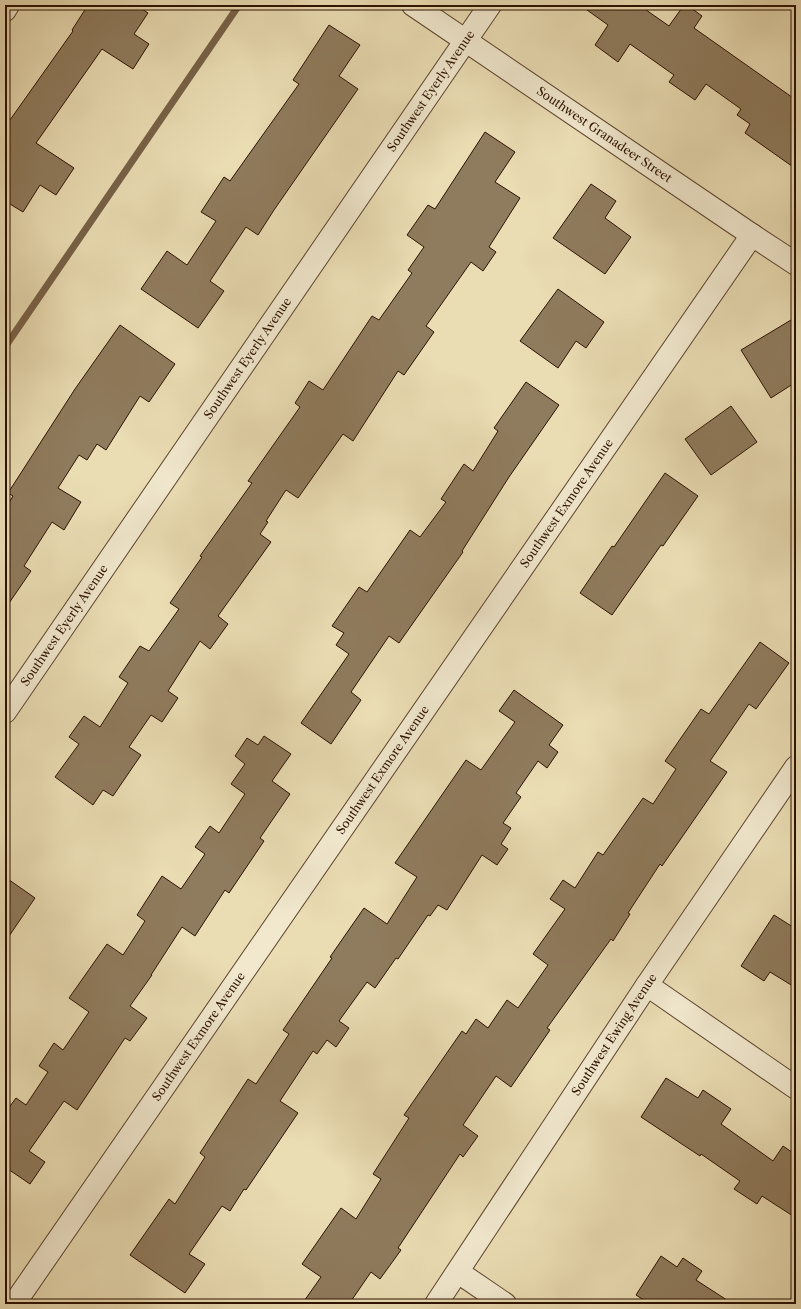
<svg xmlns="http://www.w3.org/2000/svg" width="801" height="1309" font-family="'Libre Caslon Text',serif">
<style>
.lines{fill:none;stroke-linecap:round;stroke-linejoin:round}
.stream{stroke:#786247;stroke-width:7}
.building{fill:#8f7b5d;stroke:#2d1200}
.minor-casing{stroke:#5c442d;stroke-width:24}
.minor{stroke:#f1e8ce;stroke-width:22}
.labels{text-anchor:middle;stroke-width:3.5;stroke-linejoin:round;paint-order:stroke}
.street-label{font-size:12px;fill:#2d1200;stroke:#f1e8ce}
</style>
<rect width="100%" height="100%" fill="#eadcb3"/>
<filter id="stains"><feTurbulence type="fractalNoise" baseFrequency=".005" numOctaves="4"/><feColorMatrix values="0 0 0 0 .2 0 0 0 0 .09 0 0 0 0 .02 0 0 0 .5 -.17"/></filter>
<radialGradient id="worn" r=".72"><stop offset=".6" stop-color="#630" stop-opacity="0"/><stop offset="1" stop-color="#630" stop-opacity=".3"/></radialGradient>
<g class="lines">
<!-- stream -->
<path class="stream" d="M 5,347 L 239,5"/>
</g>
<!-- building -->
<path class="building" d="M 88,5 L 136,5 L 148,13 L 134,34 L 149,44 L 133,69 L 102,49 L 36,143 L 74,168 L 56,195 L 40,185 L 23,212 L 5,201 L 5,127 L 73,31 L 72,30 Z
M 580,5 L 639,5 L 669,26 L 684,5 L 687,5 L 702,16 L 694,28 L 796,100 L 796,169 L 745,133 L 750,124 L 737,115 L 741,109 L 706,84 L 695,100 L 669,82 L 674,75 L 630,44 L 618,62 L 595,45 L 608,25 Z
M 329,25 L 360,45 L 339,76 L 358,89 L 274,210 L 258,235 L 246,227 L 210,281 L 224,291 L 198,328 L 141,289 L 167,251 L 187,265 L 216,221 L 201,212 L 224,177 L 230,181 L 299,84 L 293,80 Z
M 485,132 L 515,152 L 495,182 L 520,198 L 489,247 L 496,252 L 483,271 L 471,262 L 426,326 L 434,332 L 404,375 L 398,371 L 353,441 L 343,434 L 298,498 L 286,490 L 266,521 L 268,522 L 260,534 L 271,542 L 218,616 L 228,624 L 210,649 L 200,641 L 168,691 L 178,698 L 162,722 L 151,715 L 129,747 L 141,755 L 113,796 L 103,790 L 93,805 L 55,777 L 79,744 L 69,737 L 84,716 L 100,727 L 128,683 L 119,677 L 140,646 L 149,651 L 179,609 L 170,603 L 202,557 L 200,556 L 252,483 L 248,481 L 300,407 L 295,403 L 309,381 L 323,390 L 372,316 L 379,320 L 412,273 L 408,270 L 424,247 L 407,235 L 428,205 L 435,209 Z
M 591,184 L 616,201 L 605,218 L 631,237 L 605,274 L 553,238 Z
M 558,289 L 604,322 L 586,348 L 576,341 L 558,368 L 520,341 Z
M 796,317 L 796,382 L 771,398 L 741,350 Z
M 120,325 L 175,364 L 149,402 L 140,396 L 106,450 L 97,444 L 87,460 L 79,455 L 58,488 L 81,502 L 64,530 L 52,522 L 24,566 L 31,571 L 5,609 L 5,509 L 13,496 L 8,493 L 75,389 Z
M 526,382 L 559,405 L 509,477 L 462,551 L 463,552 L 399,643 L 389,636 L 351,692 L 361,700 L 331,744 L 301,723 L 349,654 L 336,645 L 344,633 L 332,626 L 359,587 L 367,592 L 410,530 L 420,537 L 446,502 L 441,499 L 464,464 L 473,471 L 498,431 L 494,428 Z
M 731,406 L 757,442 L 711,475 L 685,439 Z
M 665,473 L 698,496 L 663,546 L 661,545 L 612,615 L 580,593 L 612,546 L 614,547 Z
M 760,642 L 789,663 L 756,709 L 749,704 L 710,761 L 727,772 L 662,866 L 660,864 L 628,913 L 630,914 L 613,941 L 611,939 L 547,1028 L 550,1030 L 511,1087 L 496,1076 L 463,1125 L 478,1136 L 463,1157 L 460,1154 L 398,1248 L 401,1250 L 380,1279 L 371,1272 L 349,1304 L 302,1304 L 321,1277 L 302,1264 L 341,1208 L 356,1219 L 381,1179 L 373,1174 L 409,1118 L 404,1115 L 462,1031 L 466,1034 L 476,1019 L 488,1028 L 507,1000 L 518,1008 L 548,965 L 533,954 L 565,909 L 550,899 L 563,880 L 575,888 L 598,852 L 603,855 L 643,798 L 653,804 L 676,769 L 665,761 L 701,709 L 709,714 Z
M 514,690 L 563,725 L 549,745 L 558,752 L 547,768 L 538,761 L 516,793 L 521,797 L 503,823 L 511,828 L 501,844 L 508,849 L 497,865 L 482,855 L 447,910 L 438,905 L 430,916 L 428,915 L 398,959 L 396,958 L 375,988 L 367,982 L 339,1021 L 349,1028 L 336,1047 L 327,1040 L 317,1054 L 313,1051 L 280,1101 L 298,1113 L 246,1190 L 244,1189 L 230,1211 L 222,1206 L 189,1254 L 205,1264 L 185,1293 L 130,1255 L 169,1199 L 175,1204 L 205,1157 L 200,1153 L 248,1079 L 256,1084 L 289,1034 L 283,1030 L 332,958 L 330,957 L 364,908 L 387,924 L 417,877 L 395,863 L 466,760 L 481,770 L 515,722 L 499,711 Z
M 264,736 L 291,754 L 272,781 L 290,794 L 260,838 L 264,841 L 229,893 L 225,890 L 195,936 L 182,927 L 151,975 L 152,975 L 130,1006 L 147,1018 L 130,1041 L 125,1038 L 77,1110 L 64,1101 L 29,1151 L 45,1162 L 30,1184 L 5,1167 L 5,1113 L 16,1098 L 26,1105 L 48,1072 L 39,1066 L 54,1043 L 63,1050 L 89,1012 L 69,998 L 107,944 L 123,955 L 145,921 L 137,915 L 162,876 L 181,889 L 205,854 L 195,847 L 210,826 L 219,833 L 245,794 L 231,784 L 245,764 L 235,756 L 247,738 L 258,745 Z
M 5,877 L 35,898 L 5,942 Z
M 774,915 L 796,929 L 796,988 L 770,972 L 764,981 L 741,966 Z
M 666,1078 L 698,1098 L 703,1090 L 731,1109 L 721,1124 L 773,1161 L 783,1146 L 796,1155 L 796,1218 L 762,1196 L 757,1204 L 734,1189 L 740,1181 L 701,1154 L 700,1156 L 641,1117 Z
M 661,1256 L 677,1267 L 683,1258 L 702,1271 L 696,1280 L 733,1304 L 650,1304 L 636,1295 Z"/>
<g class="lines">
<defs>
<g id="minor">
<path id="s1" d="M 413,5 L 752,235 L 796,264"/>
<path d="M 5,10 L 8,5"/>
<path id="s2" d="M 5,712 L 490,5"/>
<path d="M 647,985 L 796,1088"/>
<path d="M 458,1272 L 505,1304"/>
<path id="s3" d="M 14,1304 L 752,235"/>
<path id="s4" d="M 436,1304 L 647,985 L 796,767"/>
</g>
</defs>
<!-- minor casing -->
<use href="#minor" class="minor-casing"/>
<!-- minor -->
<use href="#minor" class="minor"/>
</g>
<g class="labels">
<!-- street labels -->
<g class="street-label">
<text dy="4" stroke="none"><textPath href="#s2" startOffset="753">Southwest Eyerly Avenue</textPath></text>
<text dy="4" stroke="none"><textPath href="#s1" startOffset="231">Southwest Granadeer Street</textPath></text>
<text dy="4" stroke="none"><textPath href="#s2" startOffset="429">Southwest Eyerly Avenue</textPath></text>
<text dy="4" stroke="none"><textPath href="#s3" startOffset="973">Southwest Exmore Avenue</textPath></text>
<text dy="4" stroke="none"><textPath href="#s2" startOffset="105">Southwest Eyerly Avenue</textPath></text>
<text dy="4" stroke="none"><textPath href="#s3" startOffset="649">Southwest Exmore Avenue</textPath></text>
<text dy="4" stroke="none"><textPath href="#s4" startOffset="323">Southwest Ewing Avenue</textPath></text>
<text dy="4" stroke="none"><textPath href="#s3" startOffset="325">Southwest Exmore Avenue</textPath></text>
</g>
</g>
<!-- margin -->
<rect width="801" height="1309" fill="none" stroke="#eadcb3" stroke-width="20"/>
<rect x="6" y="6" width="789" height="1297" fill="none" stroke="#2d1200" stroke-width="2"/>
<rect x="10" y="10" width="781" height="1289" fill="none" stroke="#2d1200"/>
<rect width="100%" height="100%" filter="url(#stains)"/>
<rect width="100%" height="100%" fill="url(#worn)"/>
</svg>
